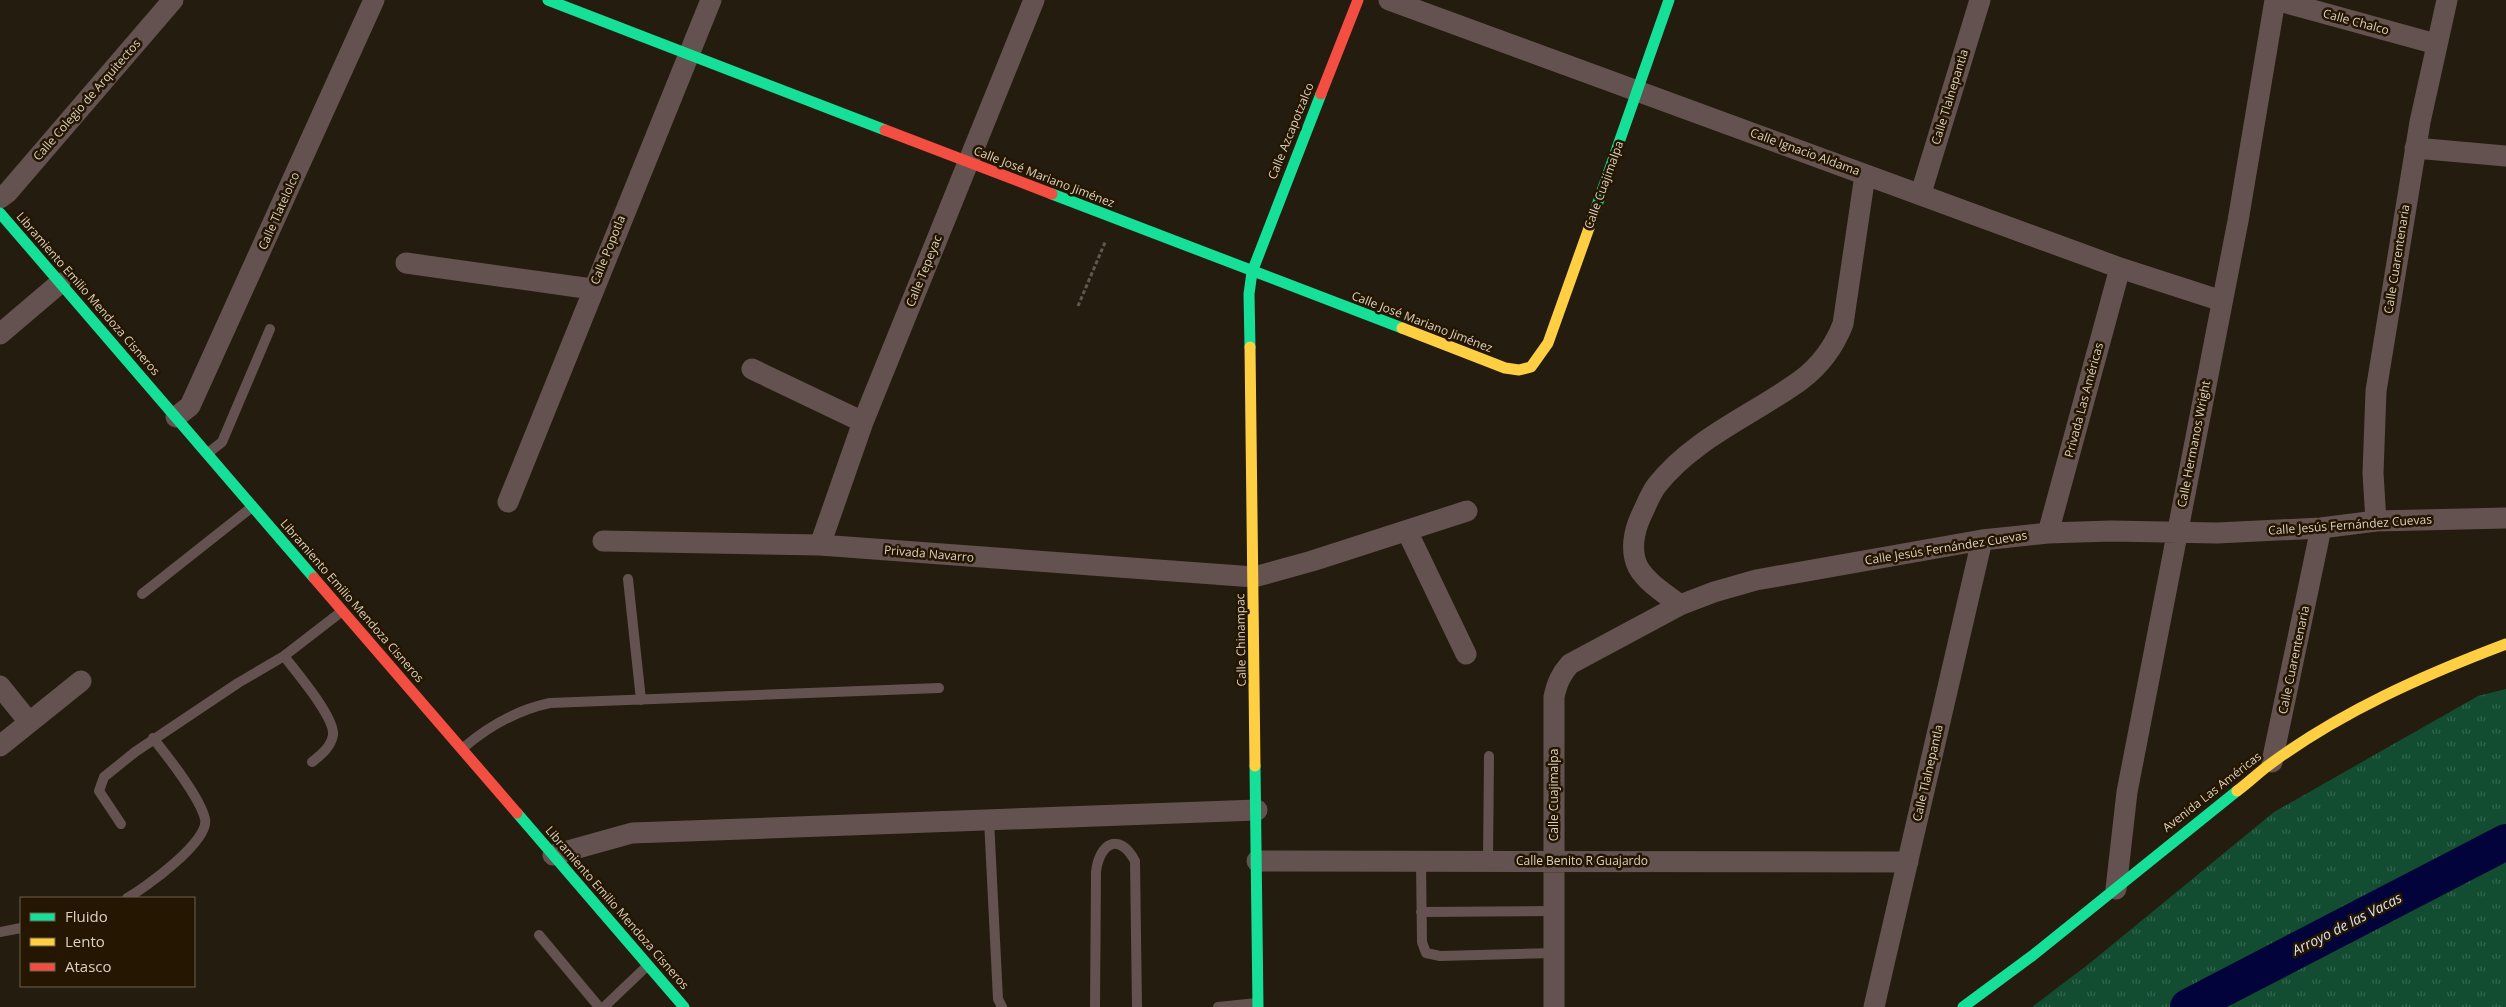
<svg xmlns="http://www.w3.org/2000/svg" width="2506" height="1007" font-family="'Open Sans',sans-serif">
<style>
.park{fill:url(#park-tufts)}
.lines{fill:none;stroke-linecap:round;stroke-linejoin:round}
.river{stroke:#03033b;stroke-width:36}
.path{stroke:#625651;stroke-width:3;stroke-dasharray:4 2.5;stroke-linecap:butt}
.lane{stroke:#63524f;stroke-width:10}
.street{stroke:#63524f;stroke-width:21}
.fast{stroke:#16e098;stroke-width:11}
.slow{stroke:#ffcf43;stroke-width:11}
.jam{stroke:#f24e42;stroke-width:11}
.labels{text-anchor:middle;stroke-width:5;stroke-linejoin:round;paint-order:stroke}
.street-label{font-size:12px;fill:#dbd1c2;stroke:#241600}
.water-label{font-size:14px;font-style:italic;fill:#d8e2f6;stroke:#241600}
</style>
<defs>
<pattern id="park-tufts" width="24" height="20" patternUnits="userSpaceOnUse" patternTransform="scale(1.25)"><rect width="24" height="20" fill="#124d31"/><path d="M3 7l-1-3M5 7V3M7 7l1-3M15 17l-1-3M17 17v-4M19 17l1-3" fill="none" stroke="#34664d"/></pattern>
</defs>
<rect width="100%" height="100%" fill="#241c0e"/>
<!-- park -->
<path class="park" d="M 2506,689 L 2506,1007 L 2032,1007 L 2090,963 L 2274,812 L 2478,696 Z"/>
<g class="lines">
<!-- river -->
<path class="river" d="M 2188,1007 L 2506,842"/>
<!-- path -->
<path class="path" d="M 1078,306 L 1106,240"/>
<!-- lane -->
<path class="lane" d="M 208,453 L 222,442 L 270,329
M 628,579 L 641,700
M 142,594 L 252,507
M 284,656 C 296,672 335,717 333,735 C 331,747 321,755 312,762
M 463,748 C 489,726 516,710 550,703 L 939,688
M 989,820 L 998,999 L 1002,1007
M 121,824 L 99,791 L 104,777 L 135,752 L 238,683 L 284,656 L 341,612
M 1421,861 L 1422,942 L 1426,953 L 1440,956 L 1554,953
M 1488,861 L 1489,756
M 127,898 C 145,888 210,841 205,819 C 200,797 168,757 153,738
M 1421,912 L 1554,911
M 0,932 L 21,928
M 539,935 L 599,1007
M 604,1007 L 647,966
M 1095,1007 L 1096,872 C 1099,844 1119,831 1135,861 L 1137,1007
M 1218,1007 L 1257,1003"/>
<!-- street -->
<path class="street" d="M 1389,0 L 2120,268 L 2222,301
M 2276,0 L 2436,44
M 2415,148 L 2506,156
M 1921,193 L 1980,0
M 0,198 L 8,192 L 173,0
M 406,263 L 592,289
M 0,334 L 60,283
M 752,369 L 863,422
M 176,417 L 190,406 L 374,0
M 508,502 L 711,0
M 2376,521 L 2373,473 L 2376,391 L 2420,122 L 2447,0
M 1407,531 L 1466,654
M 2048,533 L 2120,268
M 603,541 L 820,545 L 1254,577 L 1312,561 L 1467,511
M 820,545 L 863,422 L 1034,0
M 1680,605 C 1666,594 1647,583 1638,567 C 1630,551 1634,531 1641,516 C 1646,506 1650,494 1657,485 C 1694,438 1753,415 1801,380 C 1821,365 1834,347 1843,324 L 1865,175
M 0,686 L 29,722
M 0,746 L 81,681
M 2272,762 L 2321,528
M 553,855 L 632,833 L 1257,810
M 1257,861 L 1908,862
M 2116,889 L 2127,792 L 2238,221 L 2275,0
M 1554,1007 L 1554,697 C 1557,683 1561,674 1570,664 L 1680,605 L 1714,592 L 1756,580 L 1982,540 L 2048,533 L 2111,531 L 2217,533 L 2321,528 L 2376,521 L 2506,518
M 1874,1007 L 1982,540"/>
<!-- fast -->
<path class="fast" d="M 548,0 L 885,130
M 1052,194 L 1402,328
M 0,213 L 314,578
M 1589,228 L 1669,0
M 1250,347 L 1249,294 L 1252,272 L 1321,94
M 1255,766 L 1258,1007
M 517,813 L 684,1007
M 1963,1007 L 2032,956 L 2237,791"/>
<!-- slow -->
<path class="slow" d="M 1402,328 L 1505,368 L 1519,370 L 1531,367 L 1548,343 L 1589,228
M 1250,347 L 1255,766
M 2237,791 C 2248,783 2258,773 2269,765 C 2340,712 2424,675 2506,644"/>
<!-- jam -->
<path class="jam" d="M 1321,94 L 1358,0
M 885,130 L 1052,194
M 314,578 L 517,813"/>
</g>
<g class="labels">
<!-- street labels -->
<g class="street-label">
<text transform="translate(2356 22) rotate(15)" y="4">Calle Chalco</text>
<text transform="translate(1950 97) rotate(-73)" y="4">Calle Tlalnepantla</text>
<text transform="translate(87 100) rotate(-49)" y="4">Calle Colegio de Arquitectos</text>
<text transform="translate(1291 131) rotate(-68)" y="4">Calle Azcapotzalco</text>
<text transform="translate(1805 152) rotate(20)" y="4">Calle Ignacio Aldama</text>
<text transform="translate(1044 177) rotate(21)" y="4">Calle José Mariano Jiménez</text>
<text transform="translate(1604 185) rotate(-70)" y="4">Calle Cuajimalpa</text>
<text transform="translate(279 211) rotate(-66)" y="4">Calle Tlatelolco</text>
<text transform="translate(608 250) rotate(-68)" y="4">Calle Popotla</text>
<text transform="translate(2397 259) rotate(-81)" y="4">Calle Cuarentenaria</text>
<text transform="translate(924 271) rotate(-68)" y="4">Calle Tepeyac</text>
<text transform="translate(88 294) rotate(49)" y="4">Libramiento Emilio Mendoza Cisneros</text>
<text transform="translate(1422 322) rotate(21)" y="4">Calle José Mariano Jiménez</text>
<text transform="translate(2084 400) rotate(-75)" y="4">Privada Las Américas</text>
<text transform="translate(2194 444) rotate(-79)" y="4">Calle Hermanos Wright</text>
<text transform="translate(2350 525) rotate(-4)" y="4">Calle Jesús Fernández Cuevas</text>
<text transform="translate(1946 548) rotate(-9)" y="4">Calle Jesús Fernández Cuevas</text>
<text transform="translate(929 554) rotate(5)" y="4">Privada Navarro</text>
<text transform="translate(352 601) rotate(49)" y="4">Libramiento Emilio Mendoza Cisneros</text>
<text transform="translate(1241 640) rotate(-91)" y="4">Calle Chinampac</text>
<text transform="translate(2294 660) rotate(-78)" y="4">Calle Cuarentenaria</text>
<text transform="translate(1928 773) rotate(-77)" y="4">Calle Tlalnepantla</text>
<text transform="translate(2212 792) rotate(-38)" y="4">Avenida Las Américas</text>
<text transform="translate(1554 795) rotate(-90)" y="4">Calle Cuajimalpa</text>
<text x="1582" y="865">Calle Benito R Guajardo</text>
<text transform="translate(617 908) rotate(49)" y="4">Libramiento Emilio Mendoza Cisneros</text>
</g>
<!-- water labels -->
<g class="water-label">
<text transform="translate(2347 924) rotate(-27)" y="5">Arroyo de las Vacas</text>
</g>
</g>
<!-- legend -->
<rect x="20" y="897" width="175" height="90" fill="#241600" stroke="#6d614e"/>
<rect x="30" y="913" width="25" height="8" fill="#16e098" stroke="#6d614e"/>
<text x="65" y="922" font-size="15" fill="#dbd1c2">Fluido</text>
<rect x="30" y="938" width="25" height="8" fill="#ffcf43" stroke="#6d614e"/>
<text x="65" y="947" font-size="15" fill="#dbd1c2">Lento</text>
<rect x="30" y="963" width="25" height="8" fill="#f24e42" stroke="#6d614e"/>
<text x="65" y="972" font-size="15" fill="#dbd1c2">Atasco</text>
</svg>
